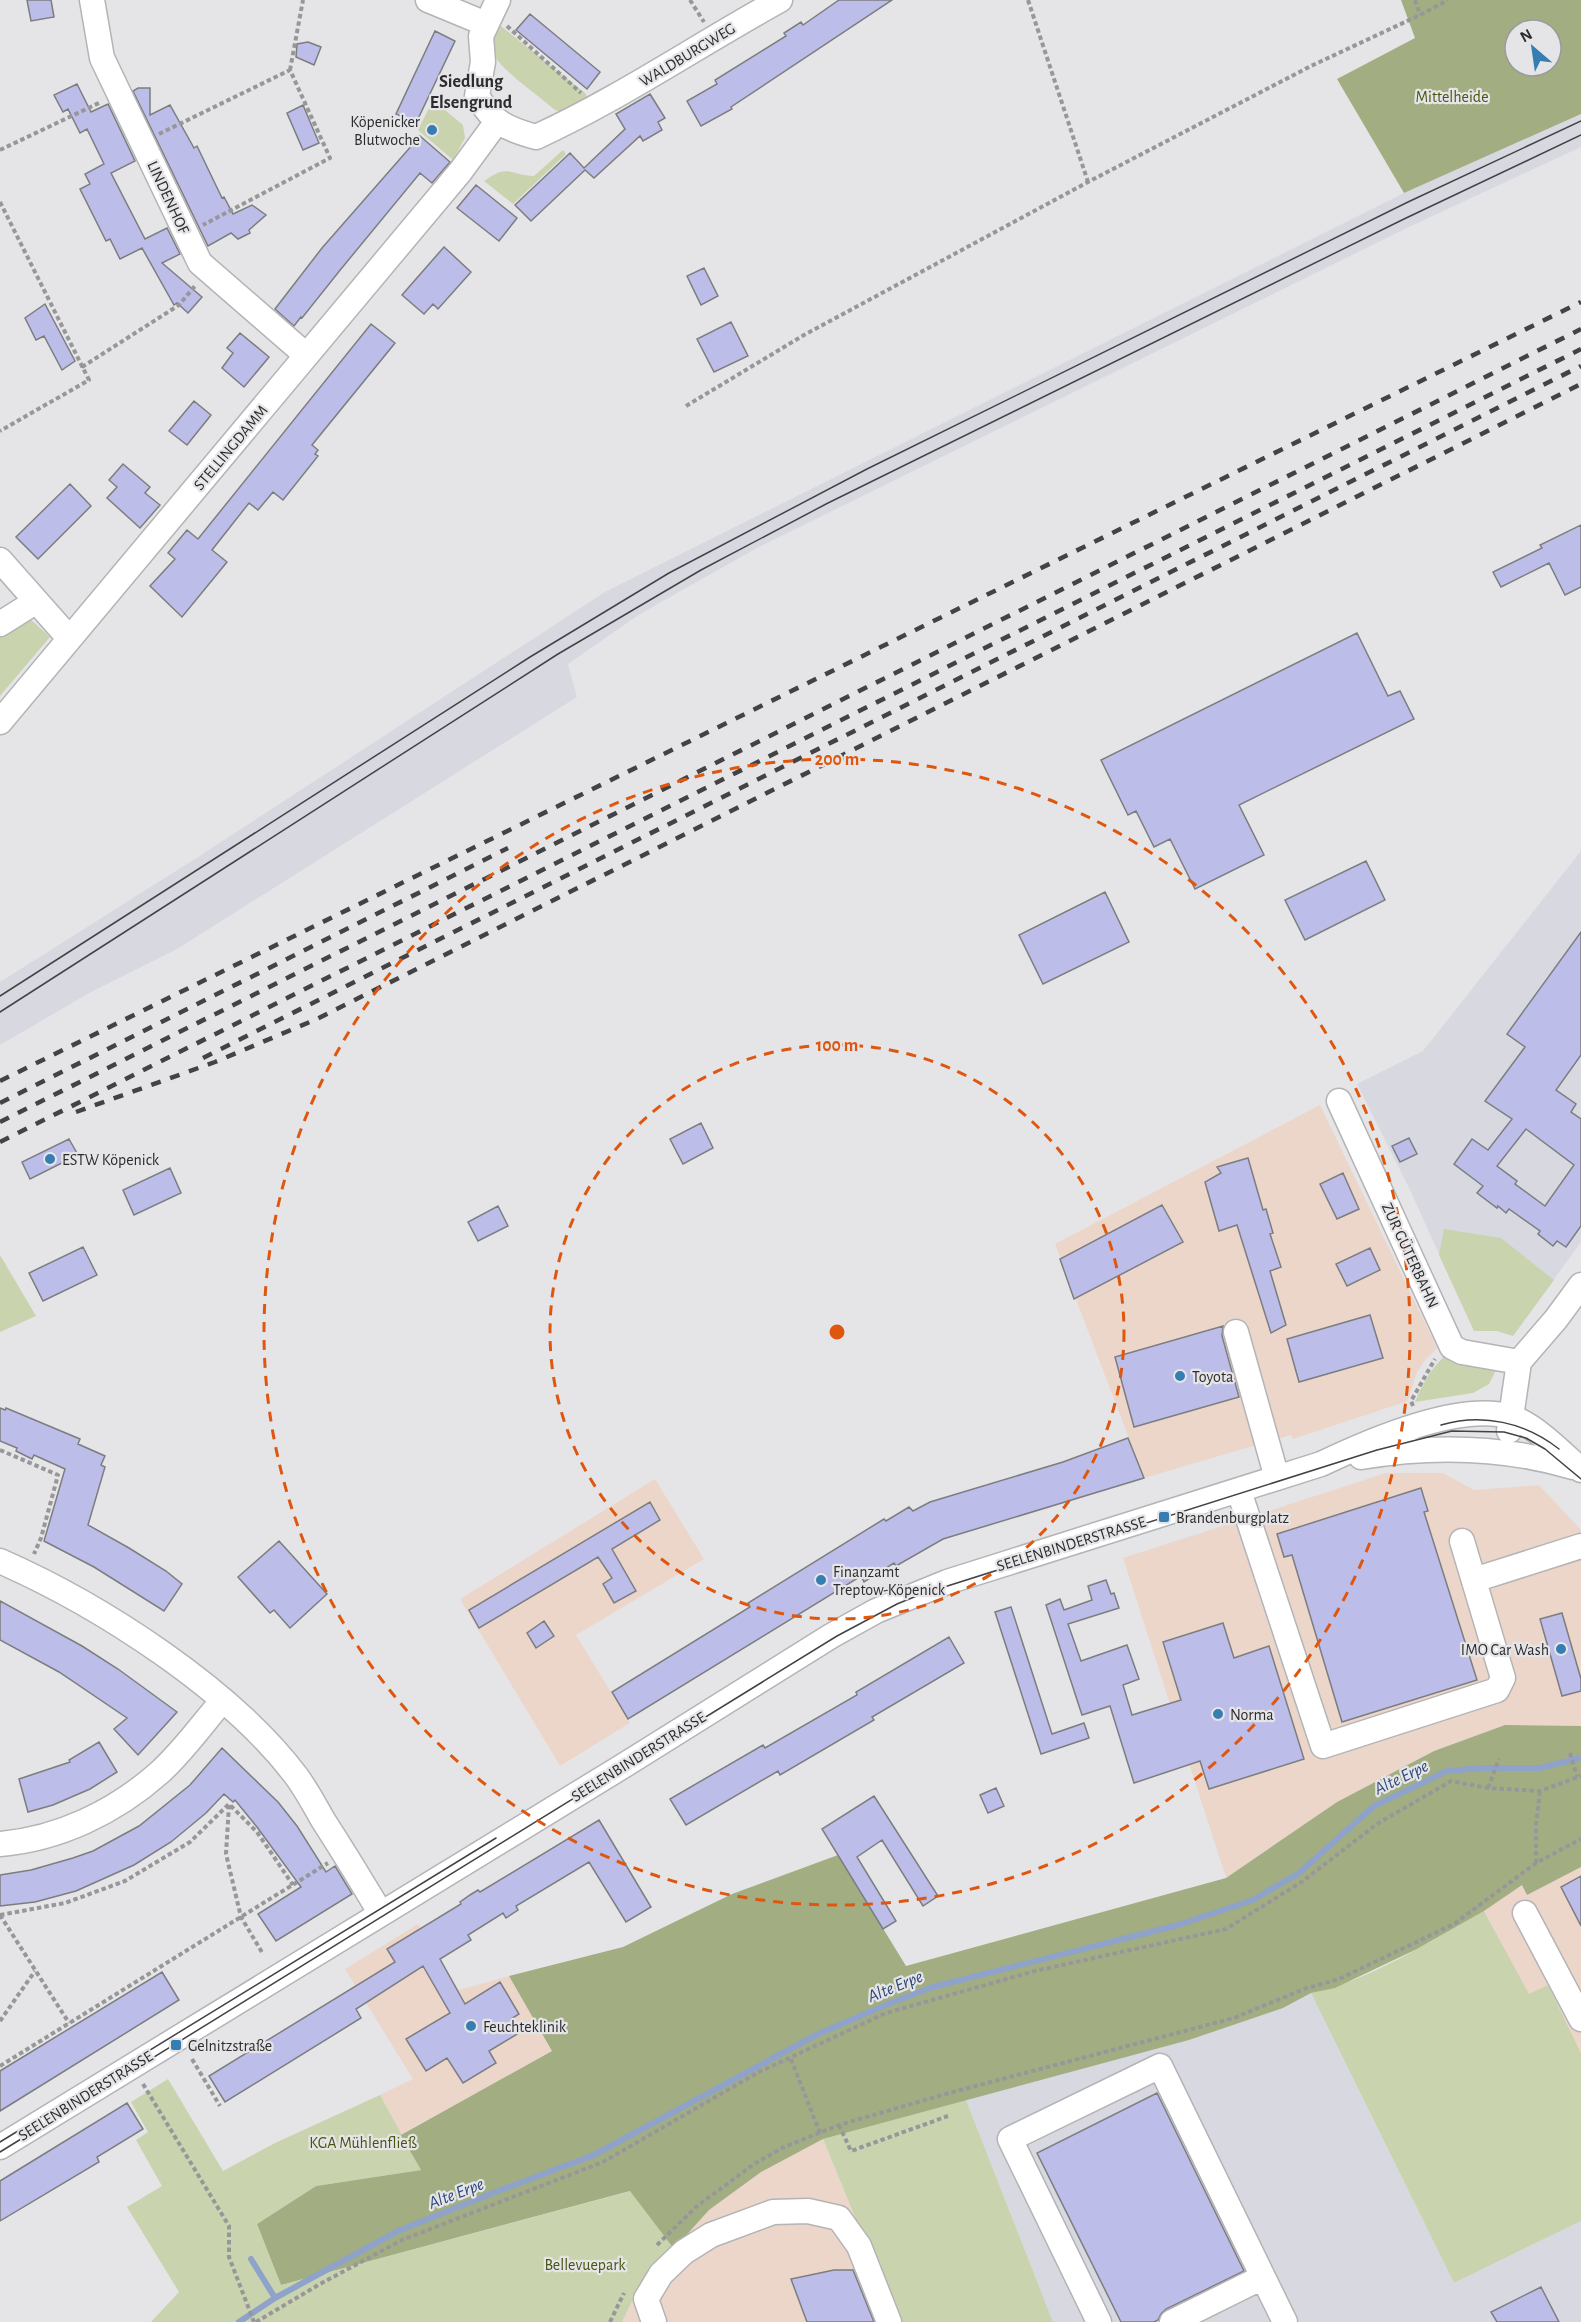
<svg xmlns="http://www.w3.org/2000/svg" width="1581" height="2322" font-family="'Alegreya Sans',sans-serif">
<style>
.commercial{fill:#ecd6ca}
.built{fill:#d8d8e1}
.green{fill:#c9d4ae}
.forest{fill:#a2ae81;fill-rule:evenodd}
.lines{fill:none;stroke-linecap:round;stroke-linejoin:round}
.stream{stroke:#8ea2ca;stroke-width:6}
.building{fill:#bdbdea;stroke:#7c7d7f;stroke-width:1.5;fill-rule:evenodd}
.minor-casing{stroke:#b4b4b7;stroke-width:27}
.path{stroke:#97979a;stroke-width:4;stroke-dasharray:4.5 3;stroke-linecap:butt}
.minor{stroke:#fff;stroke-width:24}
.tram{stroke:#434346;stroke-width:1.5}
.rail{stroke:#434346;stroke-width:4.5;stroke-dasharray:10 10;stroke-linecap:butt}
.ring{fill:none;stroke:#df570e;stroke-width:3;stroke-dasharray:10 8}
.poi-dot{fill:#367eb2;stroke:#e5e5e8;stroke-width:2}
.labels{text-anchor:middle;stroke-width:4.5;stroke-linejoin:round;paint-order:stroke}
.street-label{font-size:16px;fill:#2c2c2e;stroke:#e5e5e8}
.park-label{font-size:16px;fill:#48550e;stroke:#e5e5e8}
.poi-label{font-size:16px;fill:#2c2c2e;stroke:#e5e5e8;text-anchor:start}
.neighbourhood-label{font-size:18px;font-weight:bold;fill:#2c2c2e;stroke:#e5e5e8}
.water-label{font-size:18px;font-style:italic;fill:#2e477b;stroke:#e5e5e8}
.centre{fill:#df570e;stroke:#e5e5e8;stroke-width:3}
.ring-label{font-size:18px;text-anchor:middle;font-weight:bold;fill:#df570e;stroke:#e5e5e8;stroke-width:4.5;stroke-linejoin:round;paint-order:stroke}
</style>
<rect width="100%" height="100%" fill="#e5e5e8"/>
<!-- commercial -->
<path class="commercial" d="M 1320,1105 L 1437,1348 L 1425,1360 L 1417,1372 L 1408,1401 L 1293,1439 L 1291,1435 L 1144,1478 L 1055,1244 Z
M 1386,1473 L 1443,1473 L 1474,1490 L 1539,1485 L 1581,1530 L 1581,1726 L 1505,1725 L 1434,1751 L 1337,1802 L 1226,1878 L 1123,1558 Z
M 655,1479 L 704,1559 L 576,1635 L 630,1723 L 560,1766 L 460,1599 Z
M 1581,1867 L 1581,2053 L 1548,1985 L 1529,1995 L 1484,1911 L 1522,1884 L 1528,1894 Z
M 418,1924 L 459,1990 L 509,1976 L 552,2051 L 401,2135 L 380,2095 L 413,2079 L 345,1969 Z
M 823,2139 L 898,2322 L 622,2322 L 632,2301 L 674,2249 L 709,2210 L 761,2171 Z"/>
<!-- built -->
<path class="built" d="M 1581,114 L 1581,147 L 1411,226 L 757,548 L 640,614 L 568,664 L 577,697 L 177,949 L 91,992 L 0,1045 L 0,982 L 198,857 L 605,592 L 1404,193 Z
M 1581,851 L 1581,1242 L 1513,1336 L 1497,1331 L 1474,1331 L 1410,1190 L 1357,1084 L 1423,1051 Z
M 1311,1993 L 1454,2283 L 1581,2221 L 1581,2322 L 1053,2322 L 966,2100 L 1189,2040 L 1283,2008 Z"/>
<!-- green -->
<path class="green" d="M 497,23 L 585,93 L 591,103 L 565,113 L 555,110 C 542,98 501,70 495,56 C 491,45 494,34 497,23 Z
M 433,100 L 463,125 L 465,138 L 453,160 L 418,130 Z
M 563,150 L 566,154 L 513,204 L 484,181 C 509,163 508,175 534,176 Z
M 28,617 L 50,637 L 0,696 L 0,629 Z
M 1444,1229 L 1501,1238 L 1554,1280 L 1513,1336 L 1497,1331 L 1474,1331 L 1439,1255 Z
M 0,1255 L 36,1316 L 0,1332 Z
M 1445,1356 L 1459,1361 L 1498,1366 L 1489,1384 L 1473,1393 L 1415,1402 C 1422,1385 1431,1368 1445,1356 Z
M 1484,1911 L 1529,1994 L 1548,1985 L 1581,2053 L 1581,2221 L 1454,2283 L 1311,1993 C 1369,1981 1432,1940 1484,1911 Z
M 168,2079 L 223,2171 L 275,2143 L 380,2095 L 421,2170 L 316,2186 L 257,2224 L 281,2285 L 631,2191 L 674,2249 L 632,2301 L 622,2322 L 151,2322 L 179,2292 L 127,2207 L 162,2186 L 136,2140 L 148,2132 L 131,2102 Z
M 966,2100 L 1053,2322 L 898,2322 L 823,2139 Z"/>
<!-- forest -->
<path class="forest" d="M 1401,0 L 1581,0 L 1581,114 L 1404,193 L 1337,79 L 1415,38 ZM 1515,30 L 1551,30 L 1551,66 L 1515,66 Z
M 1505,1725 L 1581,1726 L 1581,1867 L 1527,1895 L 1522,1885 L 1484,1911 L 1417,1949 L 1335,1988 L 1311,1993 L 1283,2008 L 1189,2040 L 823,2139 L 761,2172 L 709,2210 L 674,2249 L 630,2191 L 281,2285 L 257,2224 L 316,2186 L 421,2170 L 401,2135 L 552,2051 L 509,1976 L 623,1947 L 732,1894 L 838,1855 L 906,1966 L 1226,1878 L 1337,1802 L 1434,1751 Z"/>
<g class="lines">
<!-- stream -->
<path class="stream" d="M 251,2259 L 275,2298
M 239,2322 L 275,2298 L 398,2231 L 493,2193 L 594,2155 L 816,2035 L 888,2004 L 933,1987 L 1178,1925 L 1253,1900 L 1299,1873 L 1374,1806 L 1447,1771 L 1482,1768 L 1540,1768 L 1581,1758"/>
</g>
<!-- building -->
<path class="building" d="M 27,0 L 51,0 L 54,17 L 31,21 Z
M 839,0 L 892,0 L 731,107 L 732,109 L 701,126 L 687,101 L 717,84 L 715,80 L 786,36 L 784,33 L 801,22 L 803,25 Z
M 530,14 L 600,72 L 587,89 L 516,30 Z
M 435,31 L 455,41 L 416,123 L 396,114 Z
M 308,42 L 321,47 L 314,65 L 296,57 L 297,44 Z
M 77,84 L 91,112 L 108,104 L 135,161 L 111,173 L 145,239 L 167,228 L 180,254 L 162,263 L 202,297 L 188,313 L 177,303 L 174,305 L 142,248 L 120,259 L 110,239 L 106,241 L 80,189 L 90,184 L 85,174 L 104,164 L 87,129 L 80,133 L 68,109 L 63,112 L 54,95 Z
M 138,88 L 150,88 L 150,115 L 170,105 L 194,148 L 197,146 L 222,198 L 224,197 L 233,214 L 252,205 L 266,215 L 249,230 L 250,233 L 238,239 L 231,233 L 208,246 L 133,91 Z
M 650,94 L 665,118 L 658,122 L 662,130 L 643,141 L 640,136 L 594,178 L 585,170 L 531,221 L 515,205 L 570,153 L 584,168 L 625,129 L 616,114 Z
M 303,105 L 319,143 L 303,150 L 287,113 Z
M 420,136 L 450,162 L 432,183 L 420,173 L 341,269 L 302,318 L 301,317 L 294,326 L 275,309 L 322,248 Z
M 476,185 L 517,218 L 499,241 L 457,208 Z
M 444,247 L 471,272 L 438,309 L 433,304 L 424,314 L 402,295 Z
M 704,268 L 718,296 L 701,305 L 687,276 Z
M 45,304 L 75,361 L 62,370 L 44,336 L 36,340 L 25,318 Z
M 731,322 L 748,356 L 714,372 L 697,339 Z
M 371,324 L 395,343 L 312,445 L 318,450 L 315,454 L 318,456 L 283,500 L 273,492 L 258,510 L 249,503 L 212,550 L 227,562 L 182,617 L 150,586 L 175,559 L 168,553 L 187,530 L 198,539 Z
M 240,333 L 269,357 L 244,387 L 222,368 L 233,353 L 227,348 Z
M 194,401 L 211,415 L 187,445 L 169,431 Z
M 123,464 L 150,487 L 145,493 L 160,505 L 140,528 L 107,498 L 117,487 L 109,480 Z
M 70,484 L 91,506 L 38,559 L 16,537 Z
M 1581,525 L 1581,587 L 1565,595 L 1549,563 L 1501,587 L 1493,572 L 1542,548 L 1540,545 Z
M 1357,633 L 1388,696 L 1400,691 L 1414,719 L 1239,805 L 1264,855 L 1195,889 L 1170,839 L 1154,847 L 1136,811 L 1128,815 L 1101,760 Z
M 1366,861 L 1385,900 L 1305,940 L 1285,900 Z
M 1105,892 L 1129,942 L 1043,984 L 1019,935 Z
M 1581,932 L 1581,1055 L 1556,1090 L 1576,1104 L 1571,1112 L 1581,1119 L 1581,1226 L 1566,1247 L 1557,1241 L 1553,1246 L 1538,1234 L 1540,1231 L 1509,1209 L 1506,1213 L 1498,1206 L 1497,1208 L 1477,1193 L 1483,1186 L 1454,1164 L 1472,1139 L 1488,1150 L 1512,1119 L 1485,1101 L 1525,1047 L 1507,1034 ZM 1526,1129 L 1574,1165 L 1545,1206 L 1515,1184 L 1517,1181 L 1497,1166 Z
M 701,1123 L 713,1148 L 683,1164 L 670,1139 Z
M 1409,1138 L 1417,1154 L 1400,1162 L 1392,1146 Z
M 69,1139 L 78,1155 L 30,1179 L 22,1162 Z
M 1248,1158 L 1263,1210 L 1266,1209 L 1273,1233 L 1270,1234 L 1281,1267 L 1270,1271 L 1286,1325 L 1271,1333 L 1237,1225 L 1219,1231 L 1205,1182 L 1221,1173 L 1217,1167 Z
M 170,1168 L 181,1193 L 134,1215 L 123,1190 Z
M 1343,1173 L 1359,1209 L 1337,1219 L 1320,1184 Z
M 1162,1205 L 1183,1242 L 1074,1299 L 1060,1259 Z
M 498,1206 L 508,1226 L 478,1241 L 468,1222 Z
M 83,1247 L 97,1275 L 43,1301 L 29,1273 Z
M 1370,1248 L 1380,1270 L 1347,1286 L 1336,1264 Z
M 1370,1315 L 1383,1358 L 1299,1382 L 1287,1339 Z
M 1223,1326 L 1222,1336 L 1239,1397 L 1134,1427 L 1115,1357 Z
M 0,1408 L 5,1410 L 6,1408 L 80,1439 L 78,1444 L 105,1456 L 101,1465 L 105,1467 L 88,1525 L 129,1548 L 166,1571 L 182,1584 L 164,1611 L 94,1567 L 44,1541 L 65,1469 L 34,1455 L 32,1459 L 16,1451 L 17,1448 L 0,1441 Z
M 1128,1438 L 1144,1478 L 943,1539 L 896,1566 L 894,1563 L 864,1582 L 861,1576 L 628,1719 L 612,1692 L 750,1607 L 748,1603 L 884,1519 L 886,1521 L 909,1507 L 913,1511 L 930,1502 L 1063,1462 Z
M 1421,1488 L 1428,1511 L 1424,1512 L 1477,1680 L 1342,1722 L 1292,1555 L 1284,1557 L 1277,1534 Z
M 650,1502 L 660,1520 L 612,1549 L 636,1591 L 614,1603 L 603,1584 L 612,1578 L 598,1557 L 479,1628 L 469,1610 Z
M 279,1541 L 327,1594 L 290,1628 L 274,1610 L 270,1613 L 238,1577 Z
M 1106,1580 L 1111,1594 L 1114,1593 L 1119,1608 L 1068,1624 L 1081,1661 L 1127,1645 L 1139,1679 L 1123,1685 L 1132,1715 L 1181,1700 L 1163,1642 L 1223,1623 L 1234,1658 L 1269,1646 L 1304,1759 L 1209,1789 L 1200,1761 L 1134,1783 L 1110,1706 L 1082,1715 L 1046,1605 L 1060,1599 L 1064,1610 L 1092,1600 L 1088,1586 Z
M 0,1601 L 82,1646 L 118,1669 L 177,1712 L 138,1755 L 114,1729 L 127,1718 L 59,1672 L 0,1640 Z
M 1011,1607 L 1052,1734 L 1084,1723 L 1089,1738 L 1041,1754 L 995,1612 Z
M 1562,1613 L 1581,1679 L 1581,1691 L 1562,1696 L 1540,1619 Z
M 544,1621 L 554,1636 L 536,1648 L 527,1633 Z
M 949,1637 L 964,1663 L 872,1717 L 874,1720 L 780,1775 L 778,1771 L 686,1825 L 670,1799 L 763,1745 L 765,1748 L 857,1695 L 856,1692 Z
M 99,1742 L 117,1772 L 90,1789 L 53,1805 L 28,1812 L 19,1779 L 70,1762 L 69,1760 Z
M 222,1748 L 278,1802 L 297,1826 L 326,1872 L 335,1866 L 352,1894 L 276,1941 L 258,1914 L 301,1887 L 257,1827 L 235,1800 L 233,1802 L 224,1794 L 206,1813 L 171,1842 L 134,1865 L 76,1891 L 35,1902 L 0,1906 L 0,1875 L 31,1870 L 73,1858 L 93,1851 L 139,1826 L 190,1785 Z
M 996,1788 L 1004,1806 L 988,1813 L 980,1795 Z
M 874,1796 L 938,1896 L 923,1906 L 882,1840 L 857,1857 L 896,1921 L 883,1929 L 822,1829 Z
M 599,1820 L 651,1907 L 626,1922 L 589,1862 L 516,1906 L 518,1910 L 506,1918 L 503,1913 L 468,1935 L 471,1940 L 440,1959 L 465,2004 L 500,1982 L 519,2014 L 511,2019 L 519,2033 L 489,2051 L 496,2063 L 463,2083 L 447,2058 L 426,2071 L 406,2039 L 450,2013 L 423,1966 L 356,2009 L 361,2018 L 225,2102 L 209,2076 L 395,1962 L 387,1949 L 461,1904 L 460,1902 L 470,1895 L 478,1890 L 480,1892 Z
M 1581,1876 L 1581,1926 L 1561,1887 Z
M 162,1972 L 179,2000 L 0,2111 L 0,2071 Z
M 1157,2093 L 1244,2271 L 1166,2309 L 1161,2314 L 1158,2320 L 1154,2322 L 1121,2322 L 1037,2153 Z
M 127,2103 L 143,2129 L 97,2157 L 99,2162 L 0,2221 L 0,2181 Z
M 834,2270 L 853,2270 L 874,2322 L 807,2322 L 791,2279 Z
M 1541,2287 L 1559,2322 L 1497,2322 L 1491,2312 Z"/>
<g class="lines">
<defs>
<path id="minor" d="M 92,0 L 102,58 L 200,263 L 306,355
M 428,0 L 486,24
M 498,0 L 481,36 L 483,62 L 477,96 C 493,123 507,129 536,137 C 621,98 698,45 780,0
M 0,560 L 69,638
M 0,624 L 35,602
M 0,722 L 460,172 L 496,123
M 1339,1101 L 1452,1347 L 1462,1352 L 1519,1362
M 1236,1332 L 1277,1478
M 1509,1431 L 1519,1362 L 1556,1319 L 1581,1285
M 1361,1457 C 1432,1445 1505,1447 1573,1467
M 1239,1491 L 1323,1746 L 1497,1690 L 1503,1678 L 1462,1541
M 0,1561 C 100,1605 231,1689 297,1777 C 307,1791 315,1806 323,1820 C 343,1851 362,1882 381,1914
M 1474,1580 L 1581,1546
M 0,1844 C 59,1839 115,1812 159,1773 C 182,1753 203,1723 223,1700
M 1525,1913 L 1581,2019
M 0,2147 L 623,1766 L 831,1636 L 876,1611 L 947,1582 L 1321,1464 C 1367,1442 1460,1401 1511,1417 C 1536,1426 1561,1452 1581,1470
M 654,2322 L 646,2299 L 661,2274 L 684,2252 L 711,2235 L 773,2212 L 808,2211 L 839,2218 L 859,2246 L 889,2322
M 1099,2322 L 1010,2139 L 1160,2066 L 1285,2322
M 1172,2322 L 1263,2277"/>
</defs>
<!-- minor casing -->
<use href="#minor" class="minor-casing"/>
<!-- path -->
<path class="path" d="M 690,0 L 704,22
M 1028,0 L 1088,182
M 1415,0 L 1420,15
M 507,26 L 581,93
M 290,70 L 303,0
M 159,134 L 290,70 L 330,158 L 203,225
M 0,150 L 101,102
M 0,202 L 89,380 L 0,431
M 82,367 L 179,305 L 195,286
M 686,406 L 804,335 L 1088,182 L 1311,66 L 1420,15 L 1448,0
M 1413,1406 L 1411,1401 L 1435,1359
M 0,1450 L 58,1475 L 41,1538 L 34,1554
M 1570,1753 L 1577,1777
M 1488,1788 L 1499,1759
M 229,1805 L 226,1854 L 241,1917 L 263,1954
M 1536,1863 L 1536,1825 L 1540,1791
M 0,1915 L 65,1903 L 125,1881 L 190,1842 L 229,1804 L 257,1832 L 293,1885
M 0,1915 L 69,2023
M 0,2021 L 35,1971
M 192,2059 L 220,2106
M 791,2059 L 820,2133
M 0,2066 L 328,1863
M 143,2084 L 229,2226 L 229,2257 L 254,2322
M 839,2125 L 851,2151 L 948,2116
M 657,2245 L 696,2207 L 754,2164 L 784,2147 L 839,2125 L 949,2093 L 1234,2018 L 1304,1989 L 1339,1979 L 1454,1924 L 1536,1863 L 1581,1839
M 256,2322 L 320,2284 L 402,2240 L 603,2162 L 759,2072 L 886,2013 L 1035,1971 L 1226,1929 L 1303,1881 L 1377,1824 L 1451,1781 L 1488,1788 L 1540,1791 L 1581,1776
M 610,2322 L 624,2293"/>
<!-- minor -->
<use href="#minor" class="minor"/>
<!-- tram -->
<path class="tram" d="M 0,996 L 530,657 L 669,573 L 867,469 L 1408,202 L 1581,121
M 0,1012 L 558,654 L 701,570 L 828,503 L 1404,219 L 1581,135
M 1441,1425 C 1482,1413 1525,1422 1559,1449
M 0,2142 L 496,1838
M 0,2152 L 837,1636 L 897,1604 L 919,1595 L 1377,1450 L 1452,1431 L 1504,1432 L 1526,1438 L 1545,1449 L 1581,1479"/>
<!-- rail -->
<path class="rail" d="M 203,1058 L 1581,366
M 0,1081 L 1581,302
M 0,1103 L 508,848
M 76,1112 L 215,1062 L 317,1019 L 1581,384
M 0,1122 L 1581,329
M 0,1142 L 1581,349"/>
</g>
<!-- distance rings -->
<g class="ring">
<circle cx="837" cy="1332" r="287"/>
<circle cx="837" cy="1332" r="573"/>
</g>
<!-- markers -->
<g class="poi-dot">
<circle cx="432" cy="130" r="6"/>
<circle cx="50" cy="1159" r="6"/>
<circle cx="1180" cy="1376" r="6"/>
<rect x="1158" y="1511" width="12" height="12" rx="3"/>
<circle cx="821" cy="1580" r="6"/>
<circle cx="1561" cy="1649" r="6"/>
<circle cx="1218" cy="1714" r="6"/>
<circle cx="471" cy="2026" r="6"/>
<rect x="170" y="2039" width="12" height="12" rx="3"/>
</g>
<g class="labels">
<!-- street labels -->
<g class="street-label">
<text transform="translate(687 54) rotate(-31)" y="6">WALDBURGWEG</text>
<text transform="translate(169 197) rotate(65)" y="6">LINDENHOF</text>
<text transform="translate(230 447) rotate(-50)" y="6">STELLINGDAMM</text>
<text transform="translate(1411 1255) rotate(65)" y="6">ZUR GÜTERBAHN</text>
<text transform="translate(1071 1543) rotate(-17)" y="6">SEELENBINDERSTRASSE</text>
<text transform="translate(638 1756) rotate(-32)" y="6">SEELENBINDERSTRASSE</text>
<text transform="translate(85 2095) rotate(-32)" y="6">SEELENBINDERSTRASSE</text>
</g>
<!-- park labels -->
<g class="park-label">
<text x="1452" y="102">Mittelheide</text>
<text x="363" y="2148">KGA Mühlenfließ</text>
<text x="585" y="2270">Bellevuepark</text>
</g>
<!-- poi labels -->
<g class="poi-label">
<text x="420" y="127" text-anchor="end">Köpenicker<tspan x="420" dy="18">Blutwoche</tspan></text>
<text x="62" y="1165">ESTW Köpenick</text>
<text x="1192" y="1382">Toyota</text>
<text x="1176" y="1523">Brandenburgplatz</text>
<text x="833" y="1577">Finanzamt<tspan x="833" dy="18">Treptow-Köpenick</tspan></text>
<text x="1549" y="1655" text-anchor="end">IMO Car Wash</text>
<text x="1230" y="1720">Norma</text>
<text x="483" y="2032">Feuchteklinik</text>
<text x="188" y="2051">Gelnitzstraße</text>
</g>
<!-- neighbourhood labels -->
<g class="neighbourhood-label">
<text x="471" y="87">Siedlung<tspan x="471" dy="21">Elsengrund</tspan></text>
</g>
<!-- water labels -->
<g class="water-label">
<text transform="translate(1401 1777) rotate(-26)" y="6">Alte Erpe</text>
<text transform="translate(895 1986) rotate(-22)" y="6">Alte Erpe</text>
<text transform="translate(456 2193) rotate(-21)" y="6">Alte Erpe</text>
</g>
</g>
<circle cx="837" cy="1332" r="9" class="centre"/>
<g class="ring-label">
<text x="837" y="765">200 m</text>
<text x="837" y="1051">100 m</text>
</g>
<!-- north arrow -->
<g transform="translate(1533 48) rotate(331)"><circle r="28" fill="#e5e5e8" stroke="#9b9b9e" stroke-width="1.5"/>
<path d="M0-4.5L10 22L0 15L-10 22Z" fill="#367eb2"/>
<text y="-9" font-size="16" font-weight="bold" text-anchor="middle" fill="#2c2c2e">N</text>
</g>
</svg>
